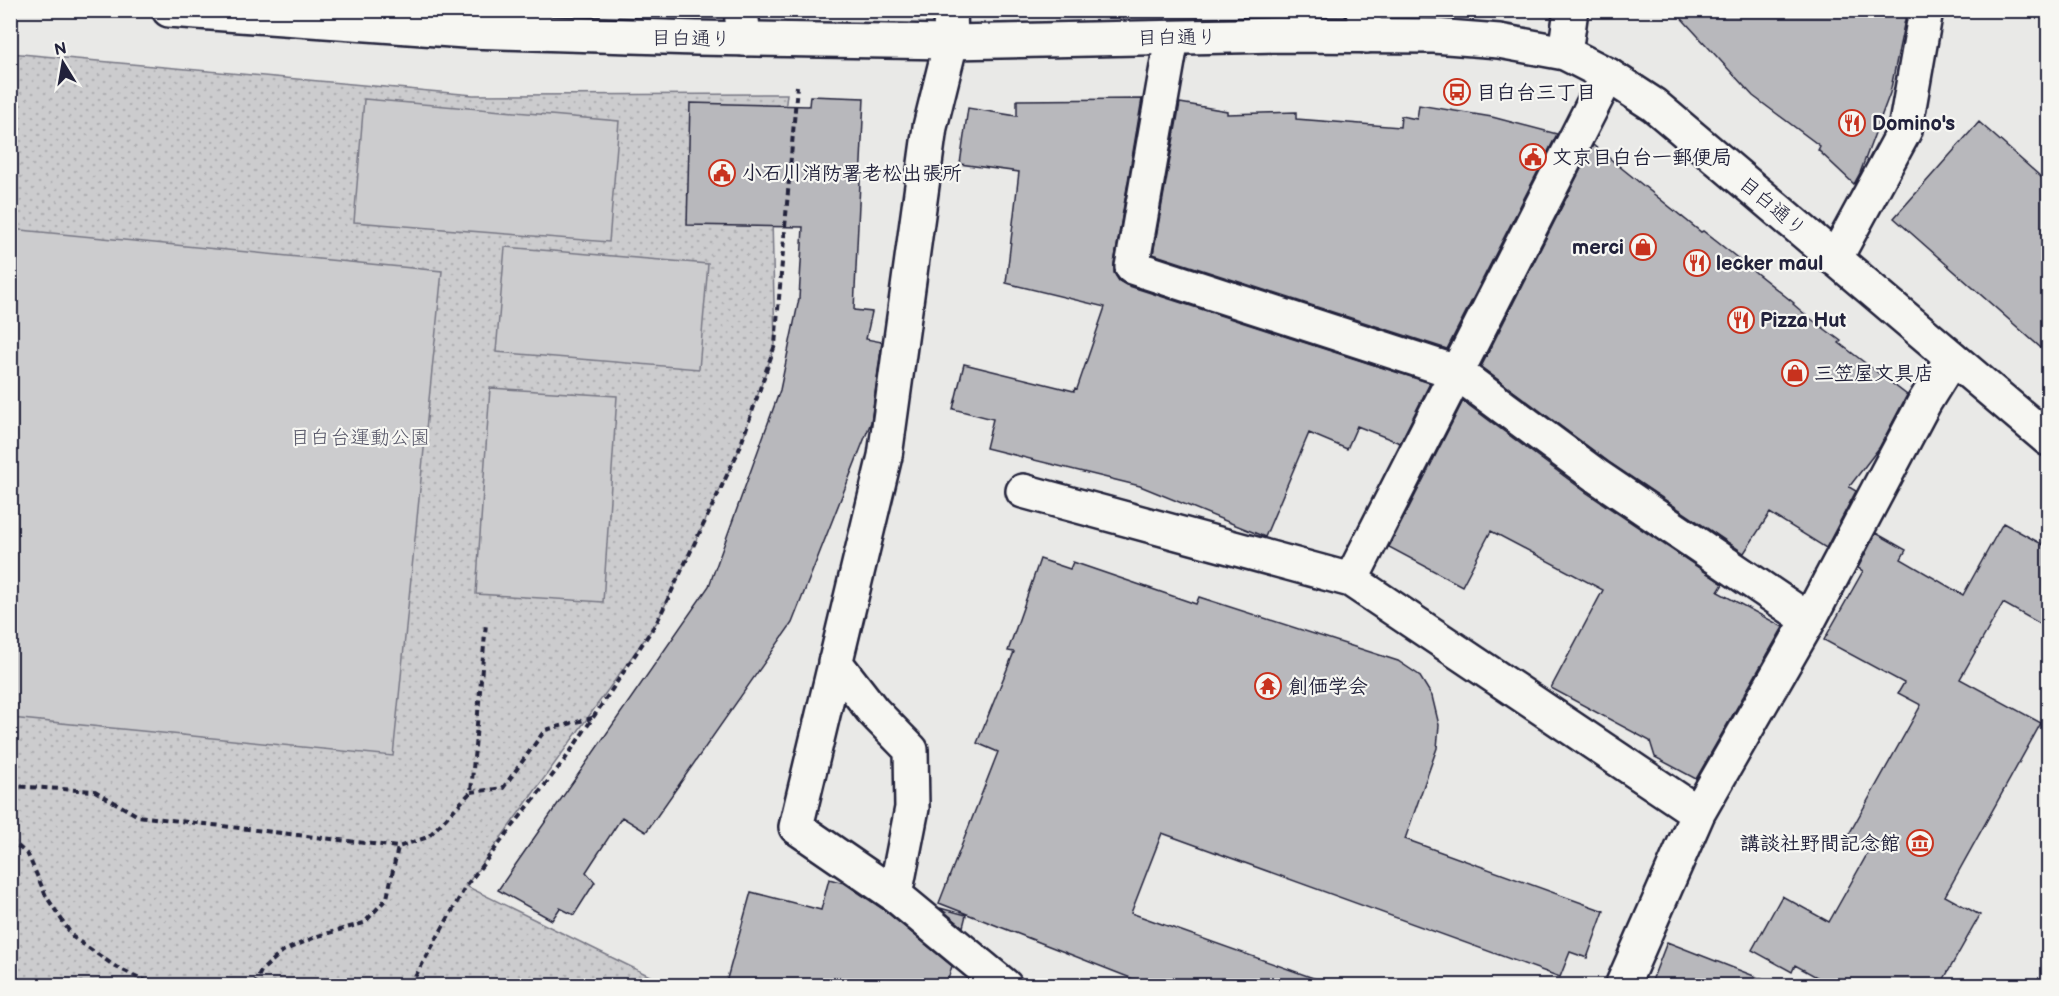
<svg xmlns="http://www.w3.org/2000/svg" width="2059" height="996" font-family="'Balsamiq Sans','Klee One',sans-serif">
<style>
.park{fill:url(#park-dots);stroke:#777784;stroke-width:1.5}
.garden{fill:#ccccce;stroke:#777784;stroke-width:1.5}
.building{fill:#b8b8bc;stroke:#22223b;stroke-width:1.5}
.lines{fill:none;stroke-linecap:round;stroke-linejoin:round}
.minor-casing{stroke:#22223b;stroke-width:38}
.major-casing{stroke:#22223b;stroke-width:38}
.path{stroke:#22223b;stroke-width:4;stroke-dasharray:6 4.5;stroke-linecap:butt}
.minor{stroke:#f6f6f2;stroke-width:33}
.major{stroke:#f6f6f2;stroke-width:33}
.labels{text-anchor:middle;stroke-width:4.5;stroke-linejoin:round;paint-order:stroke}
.street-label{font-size:20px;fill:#22223b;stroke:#f6f6f2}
.poi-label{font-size:20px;font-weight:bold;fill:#22223b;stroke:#f6f6f2;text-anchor:start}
.park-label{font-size:20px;fill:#555567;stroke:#f6f6f2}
</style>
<defs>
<pattern id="park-dots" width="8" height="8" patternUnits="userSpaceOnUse" patternTransform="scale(1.5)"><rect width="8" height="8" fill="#ccccce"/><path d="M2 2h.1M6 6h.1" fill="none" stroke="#afafb2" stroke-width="1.8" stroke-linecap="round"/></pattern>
</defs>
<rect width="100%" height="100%" fill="#e9e9e7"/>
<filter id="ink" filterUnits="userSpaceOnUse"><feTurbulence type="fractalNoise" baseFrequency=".0167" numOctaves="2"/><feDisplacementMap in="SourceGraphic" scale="12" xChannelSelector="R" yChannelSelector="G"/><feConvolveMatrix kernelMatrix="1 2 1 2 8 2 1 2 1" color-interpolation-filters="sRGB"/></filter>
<g filter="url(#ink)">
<!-- park -->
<path class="park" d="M 10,53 L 473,95 L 787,94 L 772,218 L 775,345 L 739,450 L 657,622 L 466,886 L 668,985 L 11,985 Z"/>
<!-- garden -->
<path class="garden" d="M 364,99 L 619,121 L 609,242 L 354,222 Z
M 10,229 L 442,271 L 393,756 L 11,718 Z
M 505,247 L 708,264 L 699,369 L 496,352 Z
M 490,388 L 617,396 L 603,602 L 476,594 Z"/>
<!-- building -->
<path class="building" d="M 1674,10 L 1907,10 L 1890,93 L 1860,173 L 1854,184 L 1818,150 L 1820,146 L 1753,96 Z
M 810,96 L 864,98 L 854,310 L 872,312 L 866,339 L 882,342 L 871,422 L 792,623 L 646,832 L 622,817 L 586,872 L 595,882 L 574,915 L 560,908 L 552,920 L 498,890 L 709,586 L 780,390 L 799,299 L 803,227 L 687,225 L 690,103 L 809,106 Z
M 1142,99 L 1114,264 L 1114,273 L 1119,281 L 1126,285 L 1430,383 L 1400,443 L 1357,426 L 1347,449 L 1309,433 L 1265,537 L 1140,486 L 986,448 L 993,419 L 953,409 L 964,364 L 1074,391 L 1075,388 L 1077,389 L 1105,307 L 1006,283 L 1019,172 L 960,164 L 968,108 L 1017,116 L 1017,100 Z
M 1180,103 L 1227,111 L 1227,114 L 1296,112 L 1296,119 L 1400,127 L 1401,116 L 1417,119 L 1419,105 L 1492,117 L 1557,134 L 1447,349 L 1153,254 Z
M 1979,122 L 2049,184 L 2049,355 L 1894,218 Z
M 1593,145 L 1701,232 L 1703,231 L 1730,252 L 1794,303 L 1793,304 L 1807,316 L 1841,341 L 1839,343 L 1907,395 L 1879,448 L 1849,487 L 1856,491 L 1826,548 L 1770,513 L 1744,553 L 1609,462 L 1481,367 Z
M 1463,401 L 1587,493 L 1723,584 L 1718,592 L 1783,627 L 1696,779 L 1655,757 L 1650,741 L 1551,688 L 1603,590 L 1491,531 L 1462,586 L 1389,547 Z
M 2003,523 L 2049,548 L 2049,629 L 2003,603 L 1960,679 L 2041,723 L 1945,896 L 1980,915 L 1940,986 L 1833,986 L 1795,965 L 1792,972 L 1752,950 L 1782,896 L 1829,922 L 1870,849 L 1848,836 L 1921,705 L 1898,693 L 1904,683 L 1824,640 L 1863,571 L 1858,568 L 1876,533 L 1906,550 L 1901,559 L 1963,595 Z
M 1040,559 L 1070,569 L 1073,562 L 1196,604 L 1199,597 L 1398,661 L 1419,675 L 1432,696 L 1439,725 L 1437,748 L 1405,839 L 1604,911 L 1587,958 L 1570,952 L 1560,977 L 1162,833 L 1131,913 L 1319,980 L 1318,986 L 1151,986 L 939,903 L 998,752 L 977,743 L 1014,652 L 1008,651 Z
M 829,879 L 844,883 L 884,910 L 952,966 L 946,986 L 725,986 L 751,892 L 821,910 Z
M 940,908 L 966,915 L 963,927 Z
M 1667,942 L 1772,983 L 1772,986 L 1650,986 Z"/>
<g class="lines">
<defs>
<path id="minor" d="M 741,10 L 744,39
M 950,10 L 951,42 L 930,127 L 885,456 L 796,827 L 895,895 L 1005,986
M 1363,10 L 1366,36
M 1172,38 L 1132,267 L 1456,372 L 1598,477 L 1809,620
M 1565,53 L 1571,10
M 1835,259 L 1905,130 L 1926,10
M 1023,491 L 1351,580 L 1698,813
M 1351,580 L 1608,75
M 835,662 L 873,711 L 911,750 L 912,808 L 895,895
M 1622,986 L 1698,813 L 1809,620 L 1924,403 L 1952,358"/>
<path id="major" d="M 169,10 L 465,31 L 696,38 L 951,42 L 1280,35 L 1434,36 L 1499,41 L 1565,53 L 1608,75 L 1654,105 L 2048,439"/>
</defs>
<!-- minor casing -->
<use href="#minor" class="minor-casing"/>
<!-- major casing -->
<use href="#major" class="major-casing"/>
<!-- path -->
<path class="path" d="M 10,786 L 95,791 L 138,816 L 398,847 L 428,837 L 471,792 L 486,623
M 471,792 L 503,788 L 545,730 L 592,718
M 10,839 L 28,855 L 46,896 L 73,937 L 116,967 L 157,986
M 254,986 L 261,971 L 283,951 L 318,936 L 364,923 L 387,898 L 398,847
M 410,986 L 466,886 L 566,758 L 657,622 L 739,450 L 775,345 L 797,86"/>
<!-- minor -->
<use href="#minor" class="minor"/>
<!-- major -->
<use href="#major" class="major"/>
</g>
</g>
<!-- icons -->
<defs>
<symbol id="bus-ring" viewBox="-11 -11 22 22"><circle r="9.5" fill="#f6f6f2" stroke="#c8321e" stroke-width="1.5"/><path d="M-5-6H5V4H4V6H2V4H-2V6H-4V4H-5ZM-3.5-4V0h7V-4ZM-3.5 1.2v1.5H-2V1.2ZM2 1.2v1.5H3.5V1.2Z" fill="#c8321e"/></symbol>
<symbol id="restaurant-ring" viewBox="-11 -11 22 22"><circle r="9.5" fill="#f6f6f2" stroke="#c8321e" stroke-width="1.5"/><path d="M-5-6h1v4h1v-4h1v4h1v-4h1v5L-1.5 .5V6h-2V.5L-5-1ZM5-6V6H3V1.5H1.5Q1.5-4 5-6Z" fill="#c8321e"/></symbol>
<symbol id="civic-ring" viewBox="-11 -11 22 22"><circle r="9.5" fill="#f6f6f2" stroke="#c8321e" stroke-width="1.5"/><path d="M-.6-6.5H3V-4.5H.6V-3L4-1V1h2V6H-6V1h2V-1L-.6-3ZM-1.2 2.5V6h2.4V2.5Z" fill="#c8321e"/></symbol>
<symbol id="shop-ring" viewBox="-11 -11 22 22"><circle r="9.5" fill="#f6f6f2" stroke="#c8321e" stroke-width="1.5"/><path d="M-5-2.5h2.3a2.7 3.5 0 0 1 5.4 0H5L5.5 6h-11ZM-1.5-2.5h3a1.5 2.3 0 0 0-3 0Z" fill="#c8321e"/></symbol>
<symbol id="temple-ring" viewBox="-11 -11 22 22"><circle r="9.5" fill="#f6f6f2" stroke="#c8321e" stroke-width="1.5"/><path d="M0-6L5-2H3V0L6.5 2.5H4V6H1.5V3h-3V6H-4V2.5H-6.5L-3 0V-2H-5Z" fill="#c8321e"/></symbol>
<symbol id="museum-ring" viewBox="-11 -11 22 22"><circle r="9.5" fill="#f6f6f2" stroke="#c8321e" stroke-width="1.5"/><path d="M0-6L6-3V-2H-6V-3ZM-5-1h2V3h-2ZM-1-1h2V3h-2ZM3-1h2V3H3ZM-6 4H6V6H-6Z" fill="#c8321e"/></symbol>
</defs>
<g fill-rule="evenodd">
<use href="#bus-ring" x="1442" y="77" width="30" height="30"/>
<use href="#restaurant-ring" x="1837" y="108" width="30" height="30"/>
<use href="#civic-ring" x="1518" y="142" width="30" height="30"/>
<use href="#civic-ring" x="707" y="158" width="30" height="30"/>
<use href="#shop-ring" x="1628" y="232" width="30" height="30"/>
<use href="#restaurant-ring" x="1682" y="248" width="30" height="30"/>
<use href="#restaurant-ring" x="1726" y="305" width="30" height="30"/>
<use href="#shop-ring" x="1780" y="358" width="30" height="30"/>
<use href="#temple-ring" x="1253" y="671" width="30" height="30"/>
<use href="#museum-ring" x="1905" y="828" width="30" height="30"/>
</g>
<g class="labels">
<!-- street labels -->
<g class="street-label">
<text transform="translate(1177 37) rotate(-1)" y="7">目白通り</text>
<text transform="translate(691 38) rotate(1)" y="7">目白通り</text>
<text transform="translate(1773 206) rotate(40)" y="7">目白通り</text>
</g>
<!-- poi labels -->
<g class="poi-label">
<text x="1476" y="99">目白台三丁目</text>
<text x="1872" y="130">Domino's</text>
<text x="1552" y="164">文京目白台一郵便局</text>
<text x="742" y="180">小石川消防署老松出張所</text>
<text x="1624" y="254" text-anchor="end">merci</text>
<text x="1716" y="270">lecker maul</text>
<text x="1760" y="327">Pizza Hut</text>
<text x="1814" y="380">三笠屋文具店</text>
<text x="1288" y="693">創価学会</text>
<text x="1900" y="850" text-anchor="end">講談社野間記念館</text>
</g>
<!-- park labels -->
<g class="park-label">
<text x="360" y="444">目白台運動公園</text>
</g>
</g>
<!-- margin -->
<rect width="2059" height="996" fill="none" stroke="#f6f6f2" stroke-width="36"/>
<rect x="18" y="18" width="2023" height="960" fill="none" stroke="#22223b" stroke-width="2" filter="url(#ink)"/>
<!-- north arrow -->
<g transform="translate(63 63) rotate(349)" stroke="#f6f6f2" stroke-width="4.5" paint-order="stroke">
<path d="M0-4.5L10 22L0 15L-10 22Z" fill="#22223b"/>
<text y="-9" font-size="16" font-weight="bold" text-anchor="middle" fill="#22223b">N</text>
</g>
</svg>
